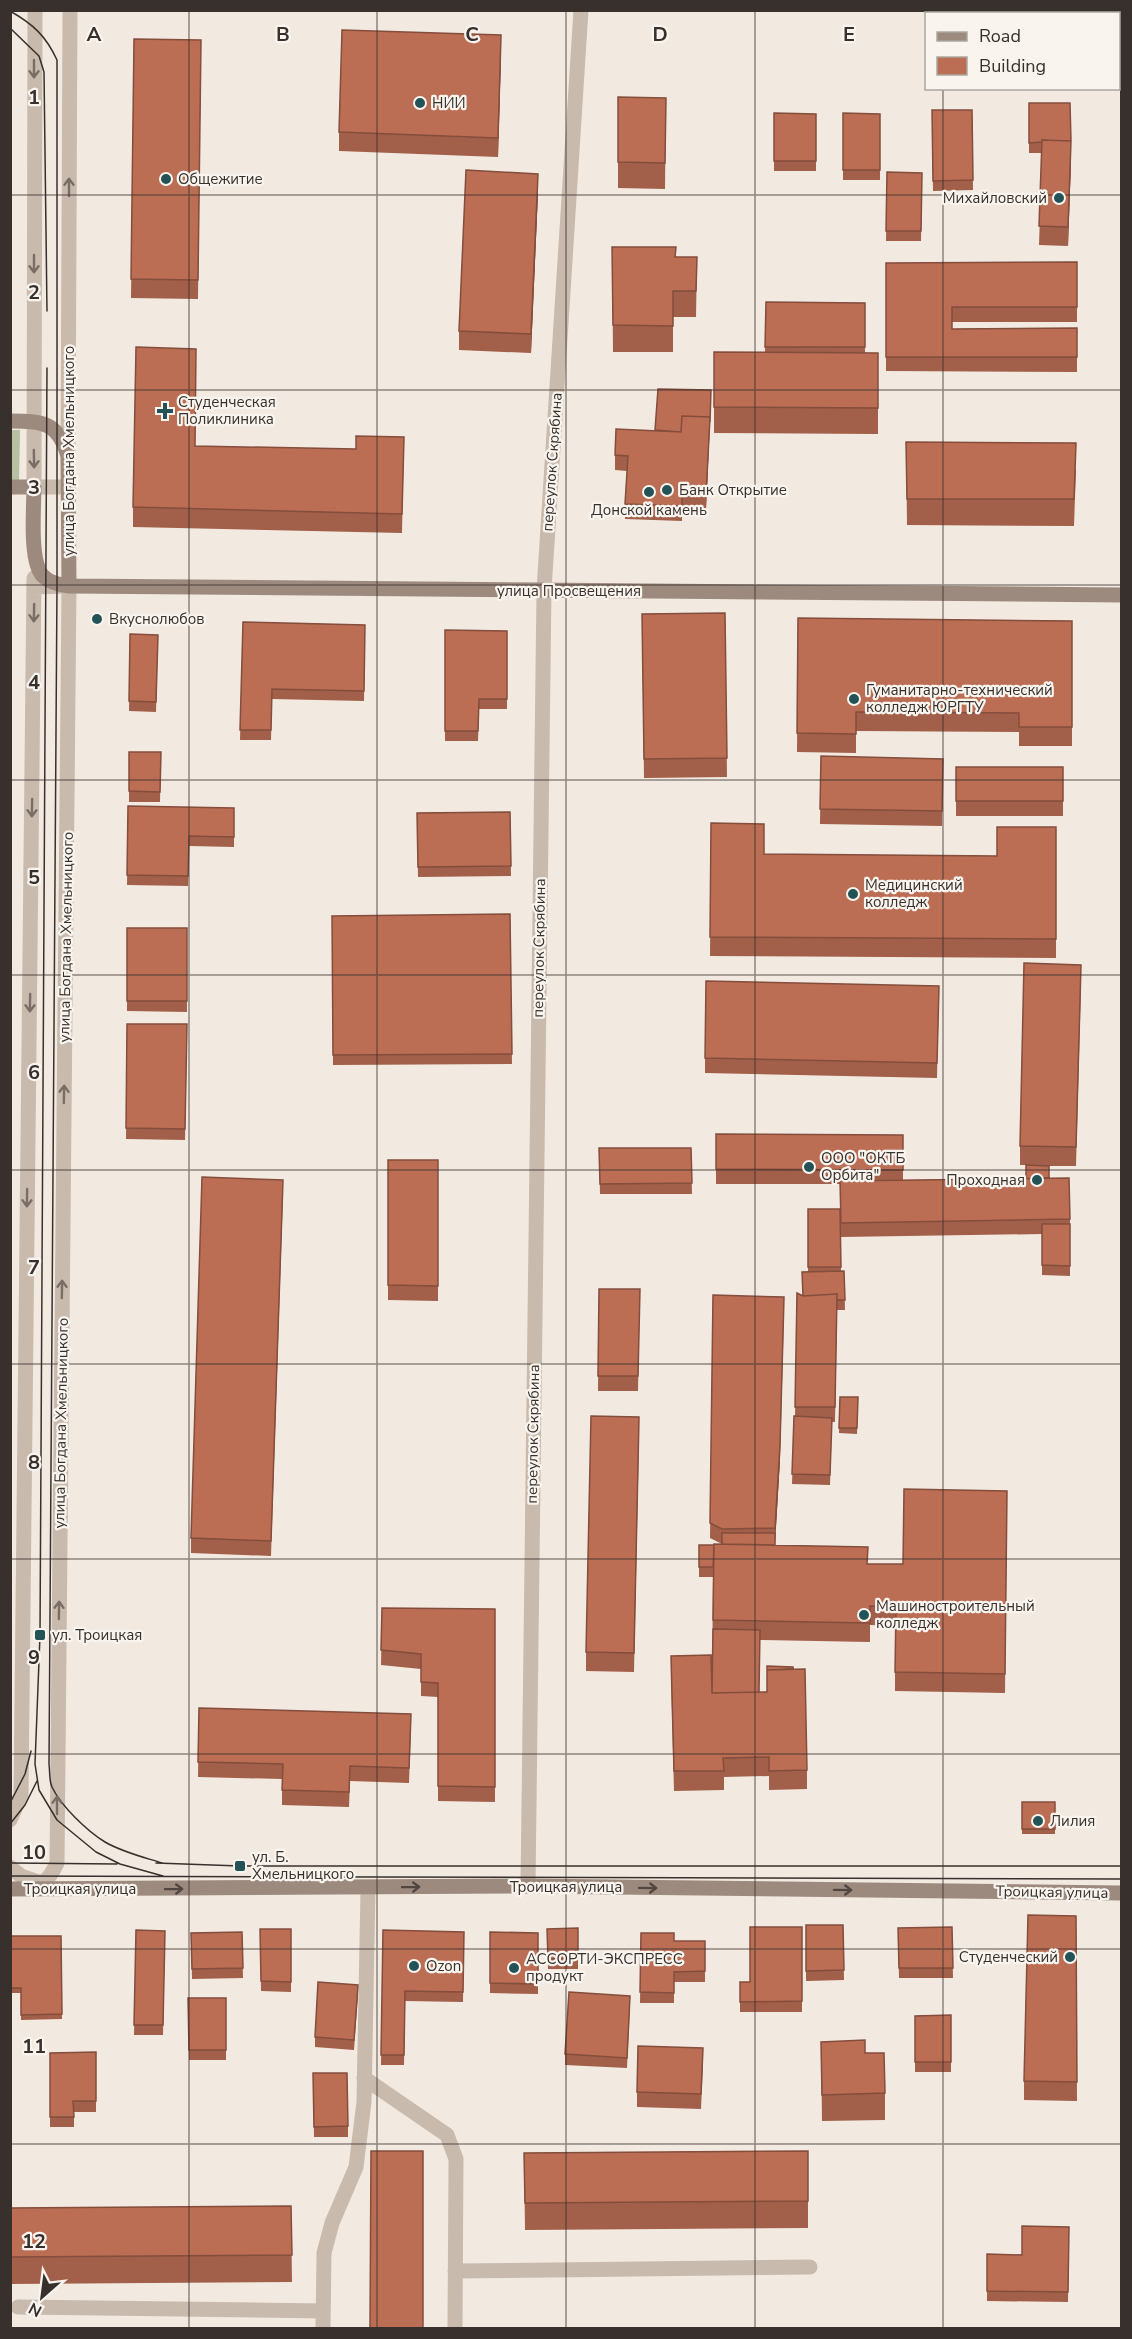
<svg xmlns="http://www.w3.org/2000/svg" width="1132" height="2339" font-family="'Nunito Sans',sans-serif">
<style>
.green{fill:#b6c0a2}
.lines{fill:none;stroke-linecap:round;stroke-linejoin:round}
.lane{stroke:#c9baae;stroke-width:15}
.street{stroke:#c9baae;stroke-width:15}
.secondary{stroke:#9d8a7f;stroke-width:15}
.tram{stroke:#38302c;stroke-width:1.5}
.wall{fill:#a25f49}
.shaded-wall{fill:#844d3c}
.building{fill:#bc6e55;stroke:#844d3c;stroke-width:1.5}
.oneway{stroke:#796e66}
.oneway2{stroke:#514641}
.grid{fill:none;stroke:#38302c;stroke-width:1.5;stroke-opacity:0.55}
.poi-dot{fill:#245357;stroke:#f9f4ee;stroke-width:2}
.labels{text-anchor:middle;stroke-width:4.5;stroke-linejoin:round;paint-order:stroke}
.poi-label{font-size:15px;fill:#38302c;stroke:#f9f4ee;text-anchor:start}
.street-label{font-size:15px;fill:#38302c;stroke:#f9f4ee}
.grid-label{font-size:20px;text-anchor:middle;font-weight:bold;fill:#38302c;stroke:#f9f4ee;stroke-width:4.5;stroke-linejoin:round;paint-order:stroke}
</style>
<rect width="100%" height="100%" fill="#f2eae1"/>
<!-- green -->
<path class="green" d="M 10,430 L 20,430 L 19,482 L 11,482 Z"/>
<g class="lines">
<!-- lane -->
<path class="lane" d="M 364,2078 L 447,2135 L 456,2159 L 455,2328
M 455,2271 L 810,2267
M 18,2307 L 323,2311
M 323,2328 L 324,2253 L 332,2223 L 356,2167 L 364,2102 L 368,1888"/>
<!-- street -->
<path class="street" d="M 35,10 L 34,487 L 68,487
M 1056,10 L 1057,14
M 1118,69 L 1122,70
M 68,456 L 70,10
M 10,1820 L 21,1795 L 34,578
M 10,1867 L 21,1876 L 39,1882
M 25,1886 C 45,1883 48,1882 57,1863 L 69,586 L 34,587
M 528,1886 L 544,590 L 581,10"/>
<!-- secondary -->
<path class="secondary" d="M 10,421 C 43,421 58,422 68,456 L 69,586
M 10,487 L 34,487 C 34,507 29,562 43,576 C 50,583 60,585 69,586 L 1122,595
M 10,1889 L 528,1886 L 1122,1893"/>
<!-- tram -->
<path class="tram" d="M 10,11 C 33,24 46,36 57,60 L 57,585 L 49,1764 C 50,1771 49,1781 52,1787 C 61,1806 87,1831 105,1842 C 122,1852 143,1857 162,1863
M 10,28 L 39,56 L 44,72 L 47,311
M 47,368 L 40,1635 L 35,1764 L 39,1790 L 57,1820 L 96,1852 L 120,1864 L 163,1876
M 10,1803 L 25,1774 L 31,1751
M 10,1824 L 25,1805 L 37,1781
M 10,1863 L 117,1864
M 156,1863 L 240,1866 L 1122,1866
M 10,1876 L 1122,1879"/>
</g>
<!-- wall -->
<path class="wall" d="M 134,39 L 201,40 L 198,299 L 131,298 Z
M 501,54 L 498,157 L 339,151 L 339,132 Z
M 618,97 L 666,98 L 665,189 L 618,188 Z
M 1029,103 L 1071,160 L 1068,246 L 1039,245 L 1042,153 L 1029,153 Z
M 932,110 L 972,110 L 973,190 L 933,191 Z
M 774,113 L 816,114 L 816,171 L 774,171 Z
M 843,113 L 880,114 L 880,180 L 843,180 Z
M 887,172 L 922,173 L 921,241 L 886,241 Z
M 538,193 L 531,353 L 459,350 L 459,331 Z
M 612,247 L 676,257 L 697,257 L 696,317 L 673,317 L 673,352 L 613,352 Z
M 1077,262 L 1077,322 L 952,322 L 952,329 L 1077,328 L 1077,372 L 886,371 L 886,263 Z
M 766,302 L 865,303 L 865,353 L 878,353 L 878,434 L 714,433 L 714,352 L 765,352 Z
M 711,400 L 706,509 L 682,509 L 682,521 L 625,519 L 627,471 L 615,470 L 615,455 L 655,430 Z
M 404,437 L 402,533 L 133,527 L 133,507 L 195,446 L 356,449 Z
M 906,442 L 1076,469 L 1074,526 L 907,525 Z
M 725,613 L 727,777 L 644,778 L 642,614 Z
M 798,618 L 1072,621 L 1072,746 L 1019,746 L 1019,732 L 856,731 L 856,753 L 797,752 Z
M 243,622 L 365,625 L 364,701 L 272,699 L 271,740 L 240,740 Z
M 445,630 L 507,631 L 507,709 L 479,709 L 478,741 L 445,741 Z
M 130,634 L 158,635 L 156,712 L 129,711 Z
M 161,752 L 160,802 L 129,802 L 129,791 Z
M 821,756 L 943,759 L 942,826 L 820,824 Z
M 956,767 L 1063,767 L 1063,816 L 956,816 Z
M 128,806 L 234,808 L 234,847 L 189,846 L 188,886 L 127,885 Z
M 510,812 L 511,876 L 418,877 L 417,813 Z
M 711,823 L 764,854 L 997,856 L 1056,827 L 1056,958 L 710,956 Z
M 510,914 L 512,1064 L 333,1065 L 332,916 Z
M 127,928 L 187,928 L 187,1012 L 127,1011 Z
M 1081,984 L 1076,1166 L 1036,1166 L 1049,1178 L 1070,1219 L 1070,1276 L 1042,1275 L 1042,1234 L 841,1237 L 841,1271 L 844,1271 L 845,1310 L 837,1310 L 835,1422 L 832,1422 L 830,1485 L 792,1484 L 794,1416 L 795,1417 L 797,1293 L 803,1296 L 808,1272 L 808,1209 L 840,1209 L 840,1184 L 716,1184 L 716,1134 L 903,1135 L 903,1180 L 1026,1179 L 1026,1165 L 1020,1165 L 1020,1146 Z
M 939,986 L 937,1078 L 705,1073 L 705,1058 Z
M 127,1024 L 187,1024 L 185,1140 L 126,1139 Z
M 599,1148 L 691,1148 L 692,1194 L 600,1194 Z
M 388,1160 L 438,1160 L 438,1301 L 388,1300 Z
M 283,1194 L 271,1556 L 191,1553 L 191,1538 Z
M 599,1289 L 640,1289 L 638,1391 L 598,1391 Z
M 713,1295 L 780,1460 L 775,1545 L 868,1564 L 903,1564 L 1007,1491 L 1005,1693 L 895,1691 L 895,1626 L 870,1625 L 870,1642 L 760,1640 L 759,1692 L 807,1770 L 807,1789 L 769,1790 L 769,1776 L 724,1777 L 724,1790 L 674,1791 L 671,1675 L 712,1693 L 713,1577 L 699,1577 L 699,1545 L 714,1545 L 722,1544 L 710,1538 Z
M 840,1397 L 858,1397 L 857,1434 L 839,1433 Z
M 639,1437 L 634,1672 L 586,1671 L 586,1652 Z
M 382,1608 L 495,1609 L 495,1802 L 438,1801 L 438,1697 L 421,1696 L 421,1669 L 381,1665 Z
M 199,1708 L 411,1729 L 409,1783 L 350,1781 L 349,1807 L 282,1805 L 282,1779 L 198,1777 Z
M 1022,1802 L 1055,1802 L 1055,1834 L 1022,1834 Z
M 1076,1916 L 1077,2101 L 1024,2100 L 1024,2081 Z
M 806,1925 L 843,1925 L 844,1980 L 806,1981 Z
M 802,1927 L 802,2012 L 740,2012 L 740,1982 L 750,1982 Z
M 952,1927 L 953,1978 L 899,1978 L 898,1928 Z
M 578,1928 L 578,1969 L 548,1969 L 547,1929 Z
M 260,1929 L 291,1929 L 291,1992 L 261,1991 Z
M 136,1930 L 165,1931 L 163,2035 L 134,2035 Z
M 383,1930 L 464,1932 L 463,2002 L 405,2001 L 404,2065 L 381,2065 Z
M 242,1932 L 243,1978 L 192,1979 L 191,1933 Z
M 490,1932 L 538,1933 L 538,1994 L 490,1993 Z
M 641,1933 L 674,1941 L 705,1941 L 705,1982 L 674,1982 L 674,2003 L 640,2003 Z
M 10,1936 L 61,1936 L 62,2019 L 21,2020 L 21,1993 L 10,1993 Z
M 358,1995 L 354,2050 L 315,2047 L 315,2037 Z
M 188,1998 L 226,1998 L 226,2060 L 189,2060 Z
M 630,2006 L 627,2068 L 565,2065 L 565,2054 Z
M 951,2015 L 951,2072 L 915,2072 L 915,2016 Z
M 821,2042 L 865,2053 L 885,2093 L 885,2120 L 822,2121 Z
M 96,2052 L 96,2112 L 74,2112 L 74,2127 L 50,2127 L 50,2053 Z
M 703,2063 L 701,2109 L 637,2107 L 637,2092 Z
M 313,2073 L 348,2126 L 348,2137 L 314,2137 Z
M 808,2151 L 808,2228 L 525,2230 L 524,2153 Z
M 291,2206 L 292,2282 L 10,2284 L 10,2208 Z
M 1069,2227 L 1068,2302 L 987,2301 L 987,2254 L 1022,2255 Z"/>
<!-- shaded-wall -->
<path class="shaded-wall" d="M 501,35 L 501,54 L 498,157 L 498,138 Z
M 1071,141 L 1071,160 L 1068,246 L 1068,227 Z
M 538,174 L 538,193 L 531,353 L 531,334 Z
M 711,390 L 711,400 L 706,509 L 706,495 Z
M 784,1311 L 780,1460 L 775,1543 L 775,1528 Z"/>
<!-- building -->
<path class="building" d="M 342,30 L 501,35 L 498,138 L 339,132 Z
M 134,39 L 201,40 L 198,280 L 131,279 Z
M 618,97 L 666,98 L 665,163 L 618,162 Z
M 1029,103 L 1070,103 L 1071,141 L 1042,140 L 1042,142 L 1029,143 Z
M 932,110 L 972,110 L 973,180 L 933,181 Z
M 774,113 L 816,114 L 816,161 L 774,161 Z
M 843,113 L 880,114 L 880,170 L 843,170 Z
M 1042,140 L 1071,141 L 1068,227 L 1039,226 Z
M 466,170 L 538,174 L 531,334 L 459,331 Z
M 887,172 L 922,173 L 921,231 L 886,231 Z
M 612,247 L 676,247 L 675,257 L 697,257 L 696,291 L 673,291 L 673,326 L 613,325 Z
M 1077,262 L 1077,307 L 952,307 L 952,329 L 1077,328 L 1077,357 L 886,357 L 886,263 Z
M 766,302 L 865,303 L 865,347 L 765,347 Z
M 136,347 L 196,349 L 195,446 L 356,449 L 356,436 L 404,437 L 402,514 L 133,507 Z
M 714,352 L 878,353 L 878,408 L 714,407 Z
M 658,389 L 711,390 L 710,422 L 710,417 L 682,416 L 681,432 L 655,430 Z
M 682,416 L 710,417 L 706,495 L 682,494 L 682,506 L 625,504 L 628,456 L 615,455 L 616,429 L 681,432 Z
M 906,442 L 1076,443 L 1074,499 L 907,499 Z
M 725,613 L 727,758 L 644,759 L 642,614 Z
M 798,618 L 1072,621 L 1072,727 L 1019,727 L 1019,713 L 856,712 L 856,734 L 797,733 Z
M 243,622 L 365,625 L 364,691 L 272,689 L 271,730 L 240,730 Z
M 445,630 L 507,631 L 507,699 L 479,699 L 478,731 L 445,731 Z
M 130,634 L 158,635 L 156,702 L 129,701 Z
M 129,752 L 161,752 L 160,792 L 129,791 Z
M 821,756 L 943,759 L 942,811 L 820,809 Z
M 956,767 L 1063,767 L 1063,801 L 956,801 Z
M 128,806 L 234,808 L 234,837 L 189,836 L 188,876 L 127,875 Z
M 510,812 L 511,866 L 418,867 L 417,813 Z
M 711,823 L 764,824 L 764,854 L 997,856 L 997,827 L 1056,827 L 1056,939 L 710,937 Z
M 510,914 L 512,1054 L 333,1055 L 332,916 Z
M 127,928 L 187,928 L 187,1001 L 127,1001 Z
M 1024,963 L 1081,965 L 1076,1147 L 1020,1146 Z
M 706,981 L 939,986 L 937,1063 L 705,1058 Z
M 127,1024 L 187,1024 L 185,1129 L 126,1128 Z
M 716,1134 L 903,1135 L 903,1170 L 716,1169 Z
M 599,1148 L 691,1148 L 692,1183 L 600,1184 Z
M 388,1160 L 438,1160 L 438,1286 L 388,1285 Z
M 1026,1165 L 1049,1166 L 1049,1178 L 1026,1179 Z
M 202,1177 L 283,1180 L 271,1541 L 191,1538 Z
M 1069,1178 L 1070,1219 L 841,1223 L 840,1181 Z
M 808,1209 L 840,1209 L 841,1267 L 808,1267 Z
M 1042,1224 L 1070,1224 L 1070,1266 L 1042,1265 Z
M 844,1271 L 845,1300 L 837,1300 L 837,1294 L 803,1296 L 802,1272 Z
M 599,1289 L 640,1289 L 638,1376 L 598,1376 Z
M 797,1293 L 803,1296 L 837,1294 L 835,1407 L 795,1407 Z
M 713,1295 L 784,1297 L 780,1445 L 775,1528 L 722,1529 L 710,1523 Z
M 840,1397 L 858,1397 L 857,1428 L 839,1428 Z
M 591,1416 L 639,1417 L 634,1653 L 586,1652 Z
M 794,1416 L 832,1418 L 830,1475 L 792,1474 Z
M 904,1489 L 1007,1491 L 1005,1674 L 895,1672 L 896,1607 L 870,1606 L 870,1623 L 713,1620 L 714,1544 L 868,1547 L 867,1564 L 903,1564 Z
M 722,1533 L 775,1533 L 775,1545 L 722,1544 Z
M 699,1545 L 714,1545 L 713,1567 L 699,1567 Z
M 382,1608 L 495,1609 L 495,1787 L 438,1786 L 438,1683 L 421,1682 L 421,1654 L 381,1650 Z
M 713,1629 L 760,1630 L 759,1692 L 712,1693 Z
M 711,1655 L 712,1693 L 767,1692 L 767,1670 L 805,1669 L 807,1770 L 769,1771 L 769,1757 L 723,1758 L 724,1771 L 674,1771 L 671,1656 Z
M 767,1666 L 793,1667 L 793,1669 L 767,1670 Z
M 199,1708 L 411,1714 L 409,1768 L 350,1766 L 349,1792 L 282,1790 L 283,1764 L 198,1762 Z
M 1022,1802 L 1055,1802 L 1055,1829 L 1022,1829 Z
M 1028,1915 L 1076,1916 L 1077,2082 L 1024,2081 Z
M 806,1925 L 843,1925 L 844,1970 L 806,1971 Z
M 750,1927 L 802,1927 L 802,2001 L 740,2002 L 740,1982 L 750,1982 Z
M 952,1927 L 953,1968 L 899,1968 L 898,1928 Z
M 578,1928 L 578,1958 L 548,1959 L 547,1929 Z
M 260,1929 L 291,1929 L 291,1982 L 261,1981 Z
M 136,1930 L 165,1931 L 163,2025 L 134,2025 Z
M 383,1930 L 464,1932 L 463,1992 L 405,1991 L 404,2055 L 381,2055 Z
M 242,1932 L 243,1968 L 192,1969 L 191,1933 Z
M 490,1932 L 538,1933 L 538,1984 L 490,1983 Z
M 641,1933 L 674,1933 L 674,1941 L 705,1941 L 705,1971 L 674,1972 L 674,1993 L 640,1992 Z
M 10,1936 L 61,1936 L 62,2014 L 21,2015 L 21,1988 L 10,1988 Z
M 318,1982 L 358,1985 L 354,2040 L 315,2037 Z
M 569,1992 L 630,1996 L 627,2058 L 565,2054 Z
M 188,1998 L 226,1998 L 226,2050 L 189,2050 Z
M 951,2015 L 951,2062 L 915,2062 L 915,2016 Z
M 865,2040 L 865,2053 L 884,2053 L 885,2093 L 822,2095 L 821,2042 Z
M 638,2046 L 703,2048 L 701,2094 L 637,2092 Z
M 96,2052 L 96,2101 L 73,2101 L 74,2117 L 50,2117 L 50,2053 Z
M 313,2073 L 347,2073 L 348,2126 L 314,2127 Z
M 371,2151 L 423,2151 L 423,2328 L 370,2328 Z
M 808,2151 L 808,2201 L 525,2203 L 524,2153 Z
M 291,2206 L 292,2255 L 10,2257 L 10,2208 Z
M 1022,2226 L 1069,2227 L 1068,2292 L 987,2291 L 987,2254 L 1022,2255 Z"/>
<!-- one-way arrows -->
<defs><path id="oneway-shaft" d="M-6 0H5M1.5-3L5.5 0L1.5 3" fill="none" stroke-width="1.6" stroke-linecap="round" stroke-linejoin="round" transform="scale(1.5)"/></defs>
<g class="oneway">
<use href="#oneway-shaft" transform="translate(34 69) rotate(90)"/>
<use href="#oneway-shaft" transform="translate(69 187) rotate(-90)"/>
<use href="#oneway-shaft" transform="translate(34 264) rotate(90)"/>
<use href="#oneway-shaft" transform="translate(34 459) rotate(89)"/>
<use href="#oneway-shaft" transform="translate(34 613) rotate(91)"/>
<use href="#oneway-shaft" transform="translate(32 808) rotate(91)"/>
<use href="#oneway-shaft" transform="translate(30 1003) rotate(91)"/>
<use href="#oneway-shaft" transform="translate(64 1094) rotate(-89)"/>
<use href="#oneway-shaft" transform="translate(27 1198) rotate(91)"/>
<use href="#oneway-shaft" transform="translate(62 1289) rotate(-89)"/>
<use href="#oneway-shaft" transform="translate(59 1610) rotate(-89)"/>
<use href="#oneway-shaft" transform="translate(57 1805) rotate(-90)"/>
</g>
<g class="oneway2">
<use href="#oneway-shaft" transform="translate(411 1887) rotate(-1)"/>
<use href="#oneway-shaft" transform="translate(648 1888) rotate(1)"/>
<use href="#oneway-shaft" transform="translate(174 1889) rotate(-1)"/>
<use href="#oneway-shaft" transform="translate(843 1890) rotate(1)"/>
</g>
<!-- grid -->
<path class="grid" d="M 189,10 L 189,2328M 377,10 L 377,2328M 566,10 L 566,2328M 755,10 L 755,2328M 943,10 L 943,14M 943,88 L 943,2328M 10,195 L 1122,195M 10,390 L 1122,390M 10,585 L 1122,585M 10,780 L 1122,780M 10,975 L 1122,975M 10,1170 L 1122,1170M 10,1364 L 1122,1364M 10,1559 L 1122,1559M 10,1754 L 1122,1754M 10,1949 L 1122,1949M 10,2144 L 1122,2144"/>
<!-- markers -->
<g class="poi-dot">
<circle cx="420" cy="103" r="6"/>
<circle cx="166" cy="179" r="6"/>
<circle cx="1059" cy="198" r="6"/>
<path d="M162 402h6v6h6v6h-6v6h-6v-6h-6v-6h6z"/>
<circle cx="667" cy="490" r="6"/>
<circle cx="649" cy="492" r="6"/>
<circle cx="97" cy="619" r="6"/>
<circle cx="854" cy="699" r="6"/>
<circle cx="853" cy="894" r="6"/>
<circle cx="809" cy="1167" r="6"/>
<circle cx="1037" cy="1180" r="6"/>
<circle cx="864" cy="1615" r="6"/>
<rect x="34" y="1629" width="12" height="12" rx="3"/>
<circle cx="1038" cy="1821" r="6"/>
<rect x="234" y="1860" width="12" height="12" rx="3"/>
<circle cx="1070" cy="1957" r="6"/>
<circle cx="414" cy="1966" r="6"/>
<circle cx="514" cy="1968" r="6"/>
</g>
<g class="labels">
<!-- poi labels -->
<g class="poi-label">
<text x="432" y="108">НИИ</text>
<text x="178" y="184">Общежитие</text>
<text x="1047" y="203" text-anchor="end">Михайловский</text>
<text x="178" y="407">Студенческая<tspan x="178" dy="17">Поликлиника</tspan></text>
<text x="679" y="495">Банк Открытие</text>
<text x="649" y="515" text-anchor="middle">Донской камень</text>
<text x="109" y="624">Вкуснолюбов</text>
<text x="866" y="695">Гуманитарно-технический<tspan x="866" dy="17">колледж ЮРГТУ</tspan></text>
<text x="865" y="890">Медицинский<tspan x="865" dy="17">колледж</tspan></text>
<text x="821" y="1163">ООО "ОКТБ<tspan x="821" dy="17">Орбита"</tspan></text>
<text x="1025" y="1185" text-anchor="end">Проходная</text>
<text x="876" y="1611">Машиностроительный<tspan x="876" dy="17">колледж</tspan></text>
<text x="52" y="1640">ул. Троицкая</text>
<text x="1050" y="1826">Лилия</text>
<text x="252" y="1862">ул. Б.<tspan x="252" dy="17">Хмельницкого</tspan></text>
<text x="1058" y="1962" text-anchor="end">Студенческий</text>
<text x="526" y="1964">АССОРТИ-ЭКСПРЕСС<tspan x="526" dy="17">продукт</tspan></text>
<text x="426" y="1971">Ozon</text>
</g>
<!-- street labels -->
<g class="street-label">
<text transform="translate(69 451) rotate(-90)" y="5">улица Богдана Хмельницкого</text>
<text transform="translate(552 462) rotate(-86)" y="5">переулок Скрябина</text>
<text x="569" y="596">улица Просвещения</text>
<text transform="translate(66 937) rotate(-89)" y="5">улица Богдана Хмельницкого</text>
<text transform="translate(539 948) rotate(-89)" y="5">переулок Скрябина</text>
<text transform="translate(61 1423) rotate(-89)" y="5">улица Богдана Хмельницкого</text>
<text transform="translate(533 1434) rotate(-89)" y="5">переулок Скрябина</text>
<text x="566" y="1892">Троицкая улица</text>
<text x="80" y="1894">Троицкая улица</text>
<text transform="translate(1052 1892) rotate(1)" y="5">Троицкая улица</text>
</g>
</g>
<g class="grid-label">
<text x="94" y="41">A</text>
<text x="283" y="41">B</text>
<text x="472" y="41">C</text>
<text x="660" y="41">D</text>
<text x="849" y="41">E</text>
<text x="34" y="104">1</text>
<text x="34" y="299">2</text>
<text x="34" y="494">3</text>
<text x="34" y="689">4</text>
<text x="34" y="884">5</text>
<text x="34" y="1079">6</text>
<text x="34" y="1274">7</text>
<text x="34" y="1469">8</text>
<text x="34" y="1664">9</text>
<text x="34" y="1859">10</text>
<text x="34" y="2053">11</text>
<text x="34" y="2248">12</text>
</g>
<!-- border -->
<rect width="1132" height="2339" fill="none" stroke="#38302c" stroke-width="24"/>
<!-- legend -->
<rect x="925" y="12" width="195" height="78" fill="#f9f4ee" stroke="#aca6a0" stroke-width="1.5"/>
<rect x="937" y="32" width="30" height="9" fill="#9d8a7f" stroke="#aca6a0" stroke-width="1.5"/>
<text x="979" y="42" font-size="18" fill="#38302c">Road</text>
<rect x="937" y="57" width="30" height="18" fill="#bc6e55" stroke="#aca6a0" stroke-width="1.5"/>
<text x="979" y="72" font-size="18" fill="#38302c">Building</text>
<!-- north arrow -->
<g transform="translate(42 2297) rotate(208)" stroke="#f9f4ee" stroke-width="4.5" paint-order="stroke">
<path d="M0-4.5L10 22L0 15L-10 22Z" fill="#38302c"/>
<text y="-9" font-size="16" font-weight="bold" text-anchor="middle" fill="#38302c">N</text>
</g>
</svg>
